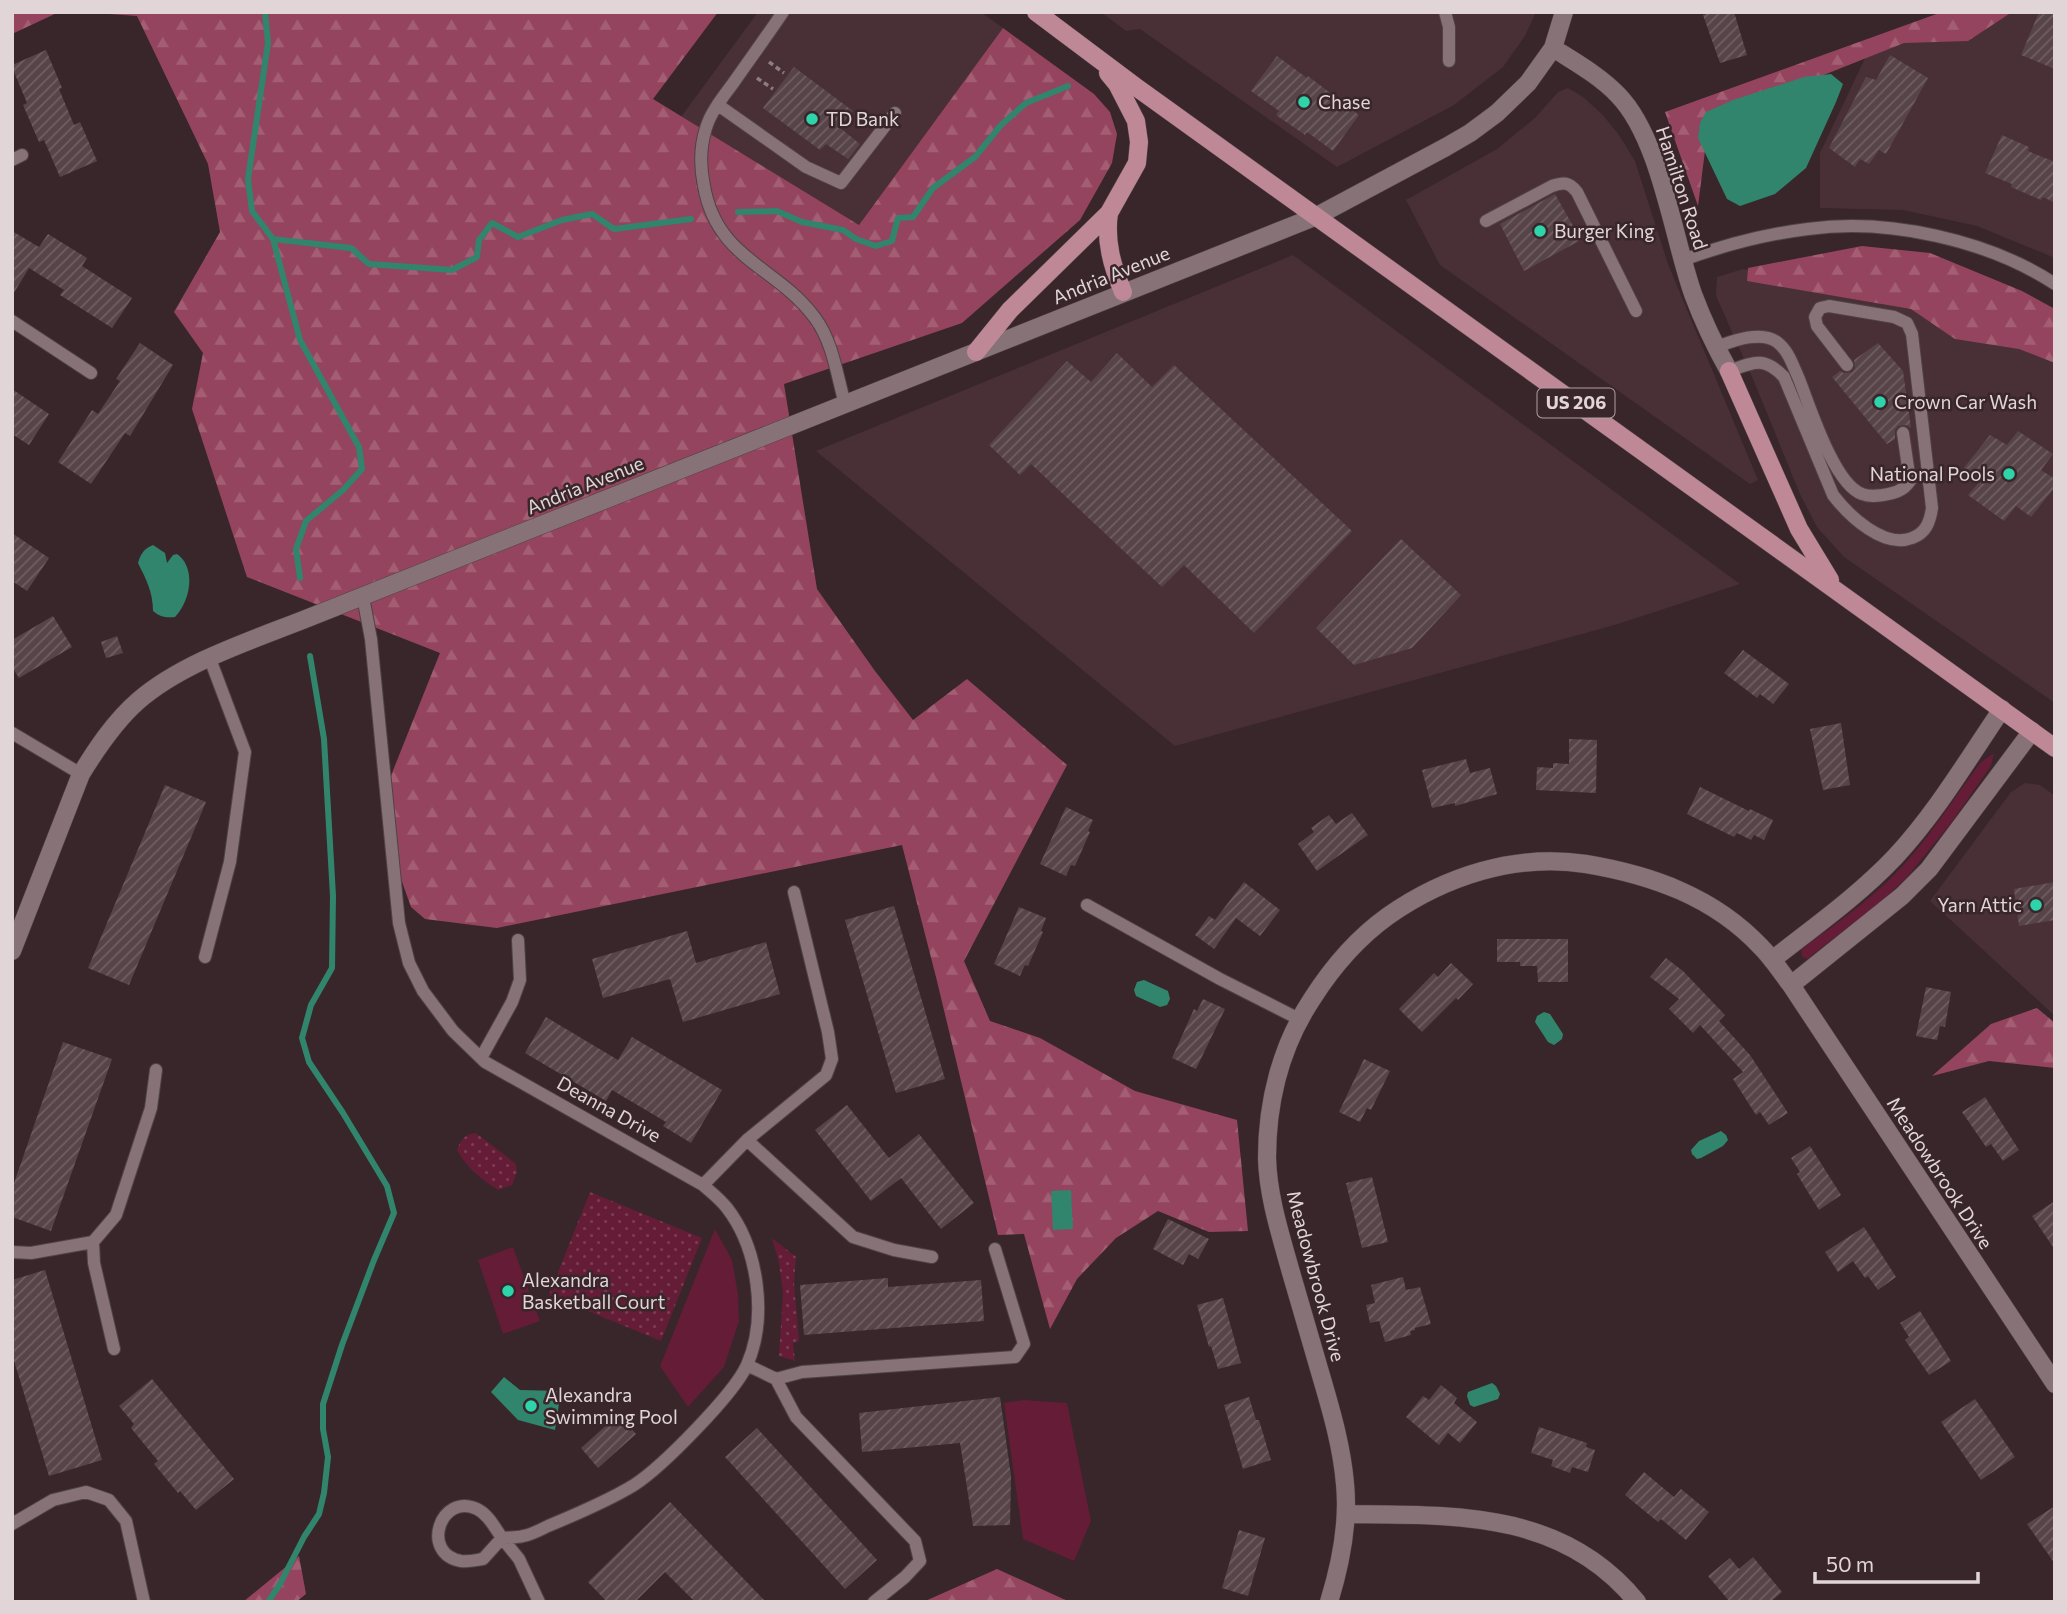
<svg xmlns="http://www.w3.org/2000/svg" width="2067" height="1614" font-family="Commissioner,sans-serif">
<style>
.built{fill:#483036}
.grass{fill:#641c37}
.forest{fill:url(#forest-firs)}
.park{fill:url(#park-dots)}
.water{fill:#31856c}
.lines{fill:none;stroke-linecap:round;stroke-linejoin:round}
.stream{stroke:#31856c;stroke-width:6}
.building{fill:url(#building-hatch)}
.service-casing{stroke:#514247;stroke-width:14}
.minor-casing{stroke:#514247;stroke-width:19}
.tertiary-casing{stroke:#514247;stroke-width:19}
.primary-casing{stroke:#514247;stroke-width:19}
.path{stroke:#8c7d81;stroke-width:3.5;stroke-dasharray:5 3.5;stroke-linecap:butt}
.service{stroke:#867277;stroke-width:12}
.minor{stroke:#867277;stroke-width:18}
.tertiary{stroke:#867277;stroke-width:18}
.primary{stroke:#be8897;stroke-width:18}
.poi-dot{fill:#2ed4aa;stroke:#38262b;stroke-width:2.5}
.labels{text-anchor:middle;stroke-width:5;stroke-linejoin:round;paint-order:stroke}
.shield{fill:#38262b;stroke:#aea0a4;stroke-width:2}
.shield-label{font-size:18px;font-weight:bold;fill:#e1d5d8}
.poi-label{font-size:19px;fill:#e1d5d8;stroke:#38262b;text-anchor:start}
.street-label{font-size:19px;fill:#e1d5d8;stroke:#38262b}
</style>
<defs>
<pattern id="forest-firs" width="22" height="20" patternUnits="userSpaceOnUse" patternTransform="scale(1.75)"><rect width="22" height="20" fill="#94445e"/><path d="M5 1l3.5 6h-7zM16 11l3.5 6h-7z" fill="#a35e74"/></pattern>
<pattern id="park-dots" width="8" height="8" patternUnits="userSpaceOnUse" patternTransform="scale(1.75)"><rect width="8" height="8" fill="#641c37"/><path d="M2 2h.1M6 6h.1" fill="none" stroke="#7a3c53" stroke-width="1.8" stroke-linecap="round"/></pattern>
<pattern id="building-hatch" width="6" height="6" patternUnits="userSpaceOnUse" patternTransform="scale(1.75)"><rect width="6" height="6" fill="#574449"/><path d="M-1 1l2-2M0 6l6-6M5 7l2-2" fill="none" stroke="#6f5e62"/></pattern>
</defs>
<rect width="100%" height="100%" fill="#38262b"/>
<!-- built -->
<path class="built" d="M 758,12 L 981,12 L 1003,28 L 859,225 L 681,117 Z
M 1101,12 L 1536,12 L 1525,36 L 1503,67 L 1454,105 L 1337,167 L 1140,29 L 1126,31 Z
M 1991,12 L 2055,12 L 2055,258 L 1977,226 L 1903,210 L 1820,208 L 1820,153 L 1868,52 Z
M 1568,88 L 1583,97 L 1602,114 L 1619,135 L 1635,161 L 1668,264 L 1758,480 L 1750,484 L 1440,265 L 1406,200 L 1497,149 L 1535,118 L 1558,92 Z
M 1293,255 L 1740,584 L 1618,624 L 1175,746 L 816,451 Z
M 1743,269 L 1934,307 L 2055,353 L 2055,703 L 1844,557 L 1817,527 L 1800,494 L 1753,379 L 1716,296 L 1717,277 Z
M 2025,783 L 2040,785 L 2055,796 L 2055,1016 L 1930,901 L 2011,792 Z"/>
<!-- grass -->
<path class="grass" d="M 1994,753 L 1991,766 L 1951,823 L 1908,876 L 1884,899 L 1811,956 L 1808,959 L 1802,957 L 1801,950 C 1832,926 1865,904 1893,876 C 1927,842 1952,800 1981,762 Z
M 715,1229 L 732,1260 L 738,1294 L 739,1321 L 724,1367 L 688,1407 L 660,1366 Z
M 513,1247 L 540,1321 L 503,1334 L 478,1260 Z
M 1023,1400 L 1067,1403 L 1091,1521 L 1074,1561 L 1023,1539 L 1004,1403 Z"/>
<!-- forest -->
<path class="forest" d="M 12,12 L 59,12 L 12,34 Z
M 82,12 L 718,12 L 653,99 L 859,225 L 1003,28 L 1094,94 L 1110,112 L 1117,134 L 1112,163 L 1080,220 L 962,323 L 784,384 L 817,589 L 875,671 L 913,720 L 967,679 L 1067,765 L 964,961 L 990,1021 L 1040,1038 L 1135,1091 L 1237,1120 L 1248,1231 L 1209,1232 L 1158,1211 L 1116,1238 L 1077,1279 L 1050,1329 L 1024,1234 L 998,1235 L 936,977 L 902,845 L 497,928 L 425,919 L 411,907 L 401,879 L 388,783 L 440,653 L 247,577 L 192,409 L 203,353 L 174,312 L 220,232 L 208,164 L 137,16 Z
M 1942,12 L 2012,12 L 1968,41 L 1904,43 L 1786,90 L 1709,119 L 1698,206 L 1665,112 Z
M 1862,246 L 1930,253 L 2022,291 L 2055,309 L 2055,363 L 2019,349 L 1955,339 L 1911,309 L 1747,281 L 1748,268 Z
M 2037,1008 L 2055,1023 L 2055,1068 L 1989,1061 L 1932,1076 L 1991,1024 Z
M 299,1556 L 306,1594 L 296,1602 L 243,1602 Z
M 997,1569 L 1070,1602 L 923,1602 Z"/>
<!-- park -->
<path class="park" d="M 476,1133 L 516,1164 L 517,1172 L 512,1185 L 498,1190 C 481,1179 467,1168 457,1150 C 461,1139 465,1134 476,1133 Z
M 590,1192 L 702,1238 L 661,1341 L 549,1295 Z
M 772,1238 L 796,1257 L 794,1283 L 799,1341 L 793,1343 L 795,1361 L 779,1356 L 783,1292 L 779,1263 Z"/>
<!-- water -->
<path class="water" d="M 1831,74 L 1843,84 L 1836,102 L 1806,168 L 1775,194 L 1740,206 L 1727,199 L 1698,138 L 1700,123 L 1706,112 L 1733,100 L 1804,77 Z
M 153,545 L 165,553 L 167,563 L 173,555 L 177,554 C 197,568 190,602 175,617 C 166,618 160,617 153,611 C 153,592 146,579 138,563 C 141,553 144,549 153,545 Z
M 1144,980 L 1168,991 L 1170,999 L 1167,1005 L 1160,1007 L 1136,996 L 1134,990 L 1137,982 Z
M 1544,1012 L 1550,1014 L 1563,1034 L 1562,1039 L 1554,1045 L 1548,1042 L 1535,1022 L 1537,1016 Z
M 1721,1131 L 1726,1135 L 1728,1140 L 1723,1146 L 1701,1158 L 1697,1159 L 1692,1154 L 1691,1150 L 1699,1141 Z
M 1071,1190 L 1073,1229 L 1053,1230 L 1051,1191 Z
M 504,1377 L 520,1390 L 561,1391 L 555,1430 L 518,1420 L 491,1392 Z
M 1492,1383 L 1496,1386 L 1500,1394 L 1498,1399 L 1474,1407 L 1470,1405 L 1467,1396 L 1468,1392 Z"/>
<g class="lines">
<!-- stream -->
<path class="stream" d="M 265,12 L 268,43 L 248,179 L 252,211 L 273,239 L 300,340 L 359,447 L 362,469 L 343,490 L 306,521 L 296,549 L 300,578
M 738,212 L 777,211 L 802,222 L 843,230 L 856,239 L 876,246 L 892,241 L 898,218 L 913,217 L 933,188 L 975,157 L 1001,125 L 1026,103 L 1068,86
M 273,239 L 351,248 L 369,264 L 452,270 L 477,257 L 479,240 L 492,223 L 518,237 L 562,220 L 592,214 L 614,229 L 691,219
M 268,1602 L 280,1584 L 304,1537 L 319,1514 L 324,1493 L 328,1457 L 323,1429 L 323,1404 L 342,1345 L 374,1260 L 394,1213 L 387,1186 L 343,1113 L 309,1062 L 302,1038 L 311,1005 L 332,968 L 333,896 L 324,739 L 310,656"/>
</g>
<!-- building -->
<path class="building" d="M 1714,12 L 1734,12 L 1747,55 L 1720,63 L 1703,15 Z
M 2039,12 L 2055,12 L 2055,69 L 2021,55 Z
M 46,50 L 62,88 L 59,89 L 74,125 L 80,122 L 97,161 L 60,177 L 44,140 L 39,142 L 23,105 L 27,103 L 12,67 L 12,65 Z
M 1890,55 L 1928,78 L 1886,154 L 1879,150 L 1869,164 L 1860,159 L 1855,167 L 1829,148 L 1866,77 L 1876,80 Z
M 1277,56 L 1307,78 L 1308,76 L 1359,115 L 1333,151 L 1307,132 L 1305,135 L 1276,115 L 1279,111 L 1251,91 Z
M 794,67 L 853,111 L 839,127 L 860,144 L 848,159 L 826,144 L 820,150 L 763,108 Z
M 2002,135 L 2029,147 L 2028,151 L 2055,162 L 2055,203 L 2043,197 L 2041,200 L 2011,187 L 2012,184 L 1985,173 Z
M 1555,194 L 1581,240 L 1524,271 L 1500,224 Z
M 12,231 L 39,247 L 48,234 L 87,258 L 82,266 L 132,298 L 112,328 L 60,295 L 64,290 L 29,268 L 12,296 Z
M 140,343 L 173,365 L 130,436 L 125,433 L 91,484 L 58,462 L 92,410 L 98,414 L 120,381 L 116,379 Z
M 1878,343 L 1903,371 L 1911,428 L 1906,425 L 1898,426 L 1895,430 L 1895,439 L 1887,444 L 1832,377 L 1840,371 L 1844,373 L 1852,372 L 1855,368 L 1854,360 Z
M 1117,353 L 1152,387 L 1174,365 L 1352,531 L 1254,633 L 1184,565 L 1162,587 L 1031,464 L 1020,475 L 989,445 L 1067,361 L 1091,382 Z
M 12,389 L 49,414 L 29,445 L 12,434 Z
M 2018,431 L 2053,454 L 2041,470 L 2055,479 L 2055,487 L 2031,517 L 2016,506 L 2004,521 L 1968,495 L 1980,481 L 1963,469 L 1990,435 L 2007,445 Z
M 12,533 L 49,558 L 27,591 L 12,581 Z
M 1401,539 L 1461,595 L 1412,648 L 1354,665 L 1316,628 Z
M 53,616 L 72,647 L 19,678 L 12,667 L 12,640 Z
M 117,636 L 123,653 L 106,658 L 101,642 Z
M 1743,650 L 1789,684 L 1773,704 L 1760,694 L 1757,698 L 1724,673 Z
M 1841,723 L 1850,785 L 1823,790 L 1810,729 Z
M 1569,739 L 1597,740 L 1596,793 L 1536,790 L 1537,767 L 1553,768 L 1553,763 L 1569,764 Z
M 1466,759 L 1470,773 L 1490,768 L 1497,794 L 1455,806 L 1455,803 L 1432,808 L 1422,770 Z
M 165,785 L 206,802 L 129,985 L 88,968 Z
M 1700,787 L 1749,811 L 1750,809 L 1773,820 L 1764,840 L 1754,835 L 1751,840 L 1737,833 L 1734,837 L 1687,814 Z
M 1066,807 L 1093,820 L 1088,831 L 1090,832 L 1075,866 L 1071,865 L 1066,876 L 1040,864 Z
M 1352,813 L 1368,835 L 1317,871 L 1298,844 L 1314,832 L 1311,828 L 1329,815 L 1336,824 Z
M 1244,882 L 1280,910 L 1260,936 L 1236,918 L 1214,949 L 1195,935 L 1209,916 L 1215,920 Z
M 2055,882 L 2055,920 L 2019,926 L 2014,889 Z
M 894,906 L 945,1079 L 896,1093 L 845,920 Z
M 1019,907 L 1046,918 L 1041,931 L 1043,932 L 1028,966 L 1025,965 L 1020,976 L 994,964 Z
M 687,931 L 696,963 L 766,942 L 780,994 L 683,1022 L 670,979 L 603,998 L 592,959 Z
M 1497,939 L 1568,939 L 1568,982 L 1538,982 L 1537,966 L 1520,966 L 1520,962 L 1497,962 Z
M 1666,958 L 1683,971 L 1725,1015 L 1719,1021 L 1750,1055 L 1788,1113 L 1769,1125 L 1760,1112 L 1756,1115 L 1733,1079 L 1743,1072 L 1700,1025 L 1693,1033 L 1669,1009 L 1679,999 L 1650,977 Z
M 1451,963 L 1473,984 L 1458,1000 L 1456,998 L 1422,1032 L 1399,1009 L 1434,973 L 1438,977 Z
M 1926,987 L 1951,992 L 1945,1027 L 1940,1026 L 1937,1040 L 1916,1036 Z
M 1203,999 L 1225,1009 L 1196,1069 L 1172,1058 L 1194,1009 L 1197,1011 Z
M 546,1017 L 618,1060 L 632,1037 L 722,1090 L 691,1143 L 663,1126 L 666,1122 L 612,1090 L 606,1101 L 525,1053 Z
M 63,1042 L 112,1059 L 51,1231 L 12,1217 L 12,1189 Z
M 1364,1059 L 1390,1071 L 1371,1110 L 1367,1108 L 1360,1122 L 1339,1112 Z
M 1985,1097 L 2019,1150 L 2003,1161 L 1991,1144 L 1986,1147 L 1962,1112 Z
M 847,1105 L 889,1158 L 919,1134 L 974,1203 L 941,1229 L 901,1178 L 871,1201 L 815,1130 Z
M 1810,1146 L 1841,1195 L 1819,1210 L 1797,1174 L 1800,1172 L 1791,1158 Z
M 1372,1177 L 1388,1242 L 1362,1248 L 1346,1183 Z
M 2055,1201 L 2055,1250 L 2032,1216 Z
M 1168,1219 L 1209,1239 L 1198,1259 L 1189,1254 L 1183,1265 L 1153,1249 Z
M 1864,1227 L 1896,1277 L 1878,1290 L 1868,1276 L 1865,1278 L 1853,1261 L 1838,1272 L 1825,1252 Z
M 45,1270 L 102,1460 L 49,1476 L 12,1354 L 12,1280 Z
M 1403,1277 L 1406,1290 L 1420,1287 L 1431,1324 L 1415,1328 L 1415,1330 L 1410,1331 L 1411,1335 L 1385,1342 L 1379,1321 L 1370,1323 L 1366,1305 L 1375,1303 L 1371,1285 Z
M 888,1278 L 888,1287 L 981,1280 L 984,1321 L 804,1335 L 800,1285 Z
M 1223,1298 L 1241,1363 L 1218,1369 L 1211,1346 L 1209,1347 L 1197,1305 Z
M 1920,1311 L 1951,1361 L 1929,1375 L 1905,1340 L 1909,1337 L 1900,1323 Z
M 152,1379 L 234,1479 L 196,1510 L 180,1491 L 178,1493 L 154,1464 L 158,1461 L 131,1428 L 134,1424 L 119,1406 Z
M 1441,1385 L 1457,1398 L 1454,1403 L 1477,1422 L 1460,1443 L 1448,1433 L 1439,1445 L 1406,1417 L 1423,1396 L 1429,1400 Z
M 1000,1397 L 1011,1476 L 1010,1525 L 973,1526 L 960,1443 L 862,1452 L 859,1413 Z
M 1249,1397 L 1256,1420 L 1259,1420 L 1271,1460 L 1243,1469 L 1224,1405 Z
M 1975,1399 L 2015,1457 L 1981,1480 L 1941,1422 Z
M 619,1414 L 636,1434 L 598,1468 L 581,1448 Z
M 1539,1427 L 1587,1443 L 1586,1447 L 1595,1450 L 1588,1472 L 1572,1467 L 1570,1473 L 1551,1466 L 1553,1460 L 1531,1453 Z
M 757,1428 L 877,1560 L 845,1589 L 725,1457 Z
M 1644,1472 L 1674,1497 L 1681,1489 L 1709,1512 L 1686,1540 L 1661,1519 L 1658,1522 L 1625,1495 Z
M 670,1502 L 766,1602 L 695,1602 L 665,1572 L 635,1602 L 607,1602 L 588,1582 Z
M 2055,1506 L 2055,1564 L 2027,1524 Z
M 1239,1530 L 1265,1538 L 1248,1596 L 1222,1588 Z
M 1753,1557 L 1782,1592 L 1770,1602 L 1730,1602 L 1708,1576 L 1730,1558 L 1739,1569 Z"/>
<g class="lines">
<defs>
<path id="service" d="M 783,12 C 767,36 750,59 734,82 C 724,96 711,111 706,128 C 700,147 700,167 704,186 C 717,260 777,266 815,318 C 833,342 837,376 845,404
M 1445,12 L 1449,27 L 1449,61
M 718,105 L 806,167 L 841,183 L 895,113
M 12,160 L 22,155
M 1486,221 L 1552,186 C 1564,182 1569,182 1577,192 L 1636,311
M 1683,260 C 1724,245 1766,234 1808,229 C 1888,218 1988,240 2055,284
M 12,321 L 91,373
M 1716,347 C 1733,341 1761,330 1777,342 C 1789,351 1793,366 1799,379 C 1810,407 1834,484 1862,494 C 1869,497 1876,496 1883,495 C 1895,493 1903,491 1910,481 L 1903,433
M 1729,371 C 1754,362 1764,356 1784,377 L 1833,495 C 1849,516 1884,549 1912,538 C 1926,533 1930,522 1932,508 L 1912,334 L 1907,323 L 1894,317 L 1829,306 L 1820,308 L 1815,317 L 1817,326 L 1847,365
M 363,597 L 371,639 L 399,923 L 409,963 L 423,991 L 453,1031 L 485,1062 L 703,1185 C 711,1192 720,1199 727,1208 C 758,1248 768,1317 747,1365 C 734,1394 662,1467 634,1485 C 608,1501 577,1514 548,1526 C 540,1530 531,1535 523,1536 C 516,1538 508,1537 502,1538 C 495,1528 488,1514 477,1509 C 440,1492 420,1554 461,1561 C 469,1562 476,1560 483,1559 L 502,1538 L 519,1559 L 539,1602
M 12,733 L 81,774
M 1087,905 L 1220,979 L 1299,1019
M 205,957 L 230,862 L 245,752 L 210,659
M 481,1058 L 512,1002 L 520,980 L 518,940
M 747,1140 L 853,1237 L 894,1250 L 932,1257
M 703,1185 L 747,1140 L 826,1075 L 832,1059 L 828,1032 L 794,892
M 93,1242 L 94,1263 L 114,1349
M 12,1252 L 31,1253 L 93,1242 L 116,1215 L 151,1108 L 156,1070
M 747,1365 L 776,1379 L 802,1372 L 1015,1357 L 1024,1344 L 995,1249
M 776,1379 L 796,1417 L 915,1541 L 920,1561 L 905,1577 L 874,1602
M 12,1524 L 53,1500 L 86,1492 L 109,1500 L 126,1521 L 144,1602"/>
<path id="minor" d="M 1772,960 C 1814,927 1858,896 1895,857 C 1936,813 1968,759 2002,709
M 1791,985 L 1902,896 L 1929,869 L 2032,731
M 1346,1514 C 1453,1515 1563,1510 1637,1602
M 1329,1602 C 1341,1563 1349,1524 1345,1484 C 1342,1448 1332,1413 1322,1379 C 1311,1342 1301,1306 1290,1269 C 1280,1233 1268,1196 1267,1158 C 1267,1102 1281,1046 1312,999 C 1333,966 1356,939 1388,916 C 1445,876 1516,853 1586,864 C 1652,875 1714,897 1761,947 C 1772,958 1781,972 1791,985 L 2055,1384"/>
<path id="tertiary" d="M 1553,48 C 1575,62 1600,76 1618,95 C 1660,138 1673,237 1693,294 C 1703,321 1715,346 1729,371
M 12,951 L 81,774 C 97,748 115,721 138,701 C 184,661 256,639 313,616 L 1317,216 L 1446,147 L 1470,133 L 1497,113 L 1528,83 L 1553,48 L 1564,12"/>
<path id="primary" d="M 1036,12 L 1136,87 L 2055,748
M 1109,213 C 1105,241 1112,266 1123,292
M 976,352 L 1010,310 L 1109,213 L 1137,163 L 1139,142 L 1136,121 L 1117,84 L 1108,73
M 1729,371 L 1799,529 L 1830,580"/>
</defs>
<!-- service casing -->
<use href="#service" class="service-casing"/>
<!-- minor casing -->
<use href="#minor" class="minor-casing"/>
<!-- tertiary casing -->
<use href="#tertiary" class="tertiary-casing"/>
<!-- primary casing -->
<use href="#primary" class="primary-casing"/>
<!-- path -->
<path class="path" d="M 769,62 L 784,73
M 757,78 L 773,89"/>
<!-- service -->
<use href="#service" class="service"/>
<!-- minor -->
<use href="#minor" class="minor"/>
<!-- tertiary -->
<use href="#tertiary" class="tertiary"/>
<!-- primary -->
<use href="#primary" class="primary"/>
</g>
<!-- markers -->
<g class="poi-dot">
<circle cx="1304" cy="102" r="7"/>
<circle cx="812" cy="119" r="7"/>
<circle cx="1540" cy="231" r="7"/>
<circle cx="1880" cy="402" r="7"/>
<circle cx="2009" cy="474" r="7"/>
<circle cx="2036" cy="905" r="7"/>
<circle cx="508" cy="1291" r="7"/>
<circle cx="531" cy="1406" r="7"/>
</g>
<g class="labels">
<!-- shield labels -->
<rect class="shield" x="1537.5" y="388.5" width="77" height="29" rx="5"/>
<g class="shield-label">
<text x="1576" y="409">US 206</text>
</g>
<!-- poi labels -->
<g class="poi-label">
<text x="1318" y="109">Chase</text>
<text x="826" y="126">TD Bank</text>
<text x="1554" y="238">Burger King</text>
<text x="1894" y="409">Crown Car Wash</text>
<text x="1995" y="481" text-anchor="end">National Pools</text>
<text x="2022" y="912" text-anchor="end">Yarn Attic</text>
<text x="522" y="1287">Alexandra<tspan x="522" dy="22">Basketball Court</tspan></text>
<text x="545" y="1402">Alexandra<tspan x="545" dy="22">Swimming Pool</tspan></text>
</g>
<!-- street labels -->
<g class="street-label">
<text transform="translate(1682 188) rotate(72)" y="7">Hamilton Road</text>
<text transform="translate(1111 275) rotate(-22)" y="7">Andria Avenue</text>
<text transform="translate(585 485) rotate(-22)" y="7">Andria Avenue</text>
<text transform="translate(609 1109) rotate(29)" y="7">Deanna Drive</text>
<text transform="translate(1940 1173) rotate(57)" y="7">Meadowbrook Drive</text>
<text transform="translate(1316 1276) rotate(75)" y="7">Meadowbrook Drive</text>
</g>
</g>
<!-- border -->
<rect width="2067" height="1614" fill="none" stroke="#e1d5d8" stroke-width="28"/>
<!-- scale -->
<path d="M1815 1572v10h163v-10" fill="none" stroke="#e1d5d8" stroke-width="3.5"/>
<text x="1826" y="1572" font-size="21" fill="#e1d5d8" stroke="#38262b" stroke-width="5" paint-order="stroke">50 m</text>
</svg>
